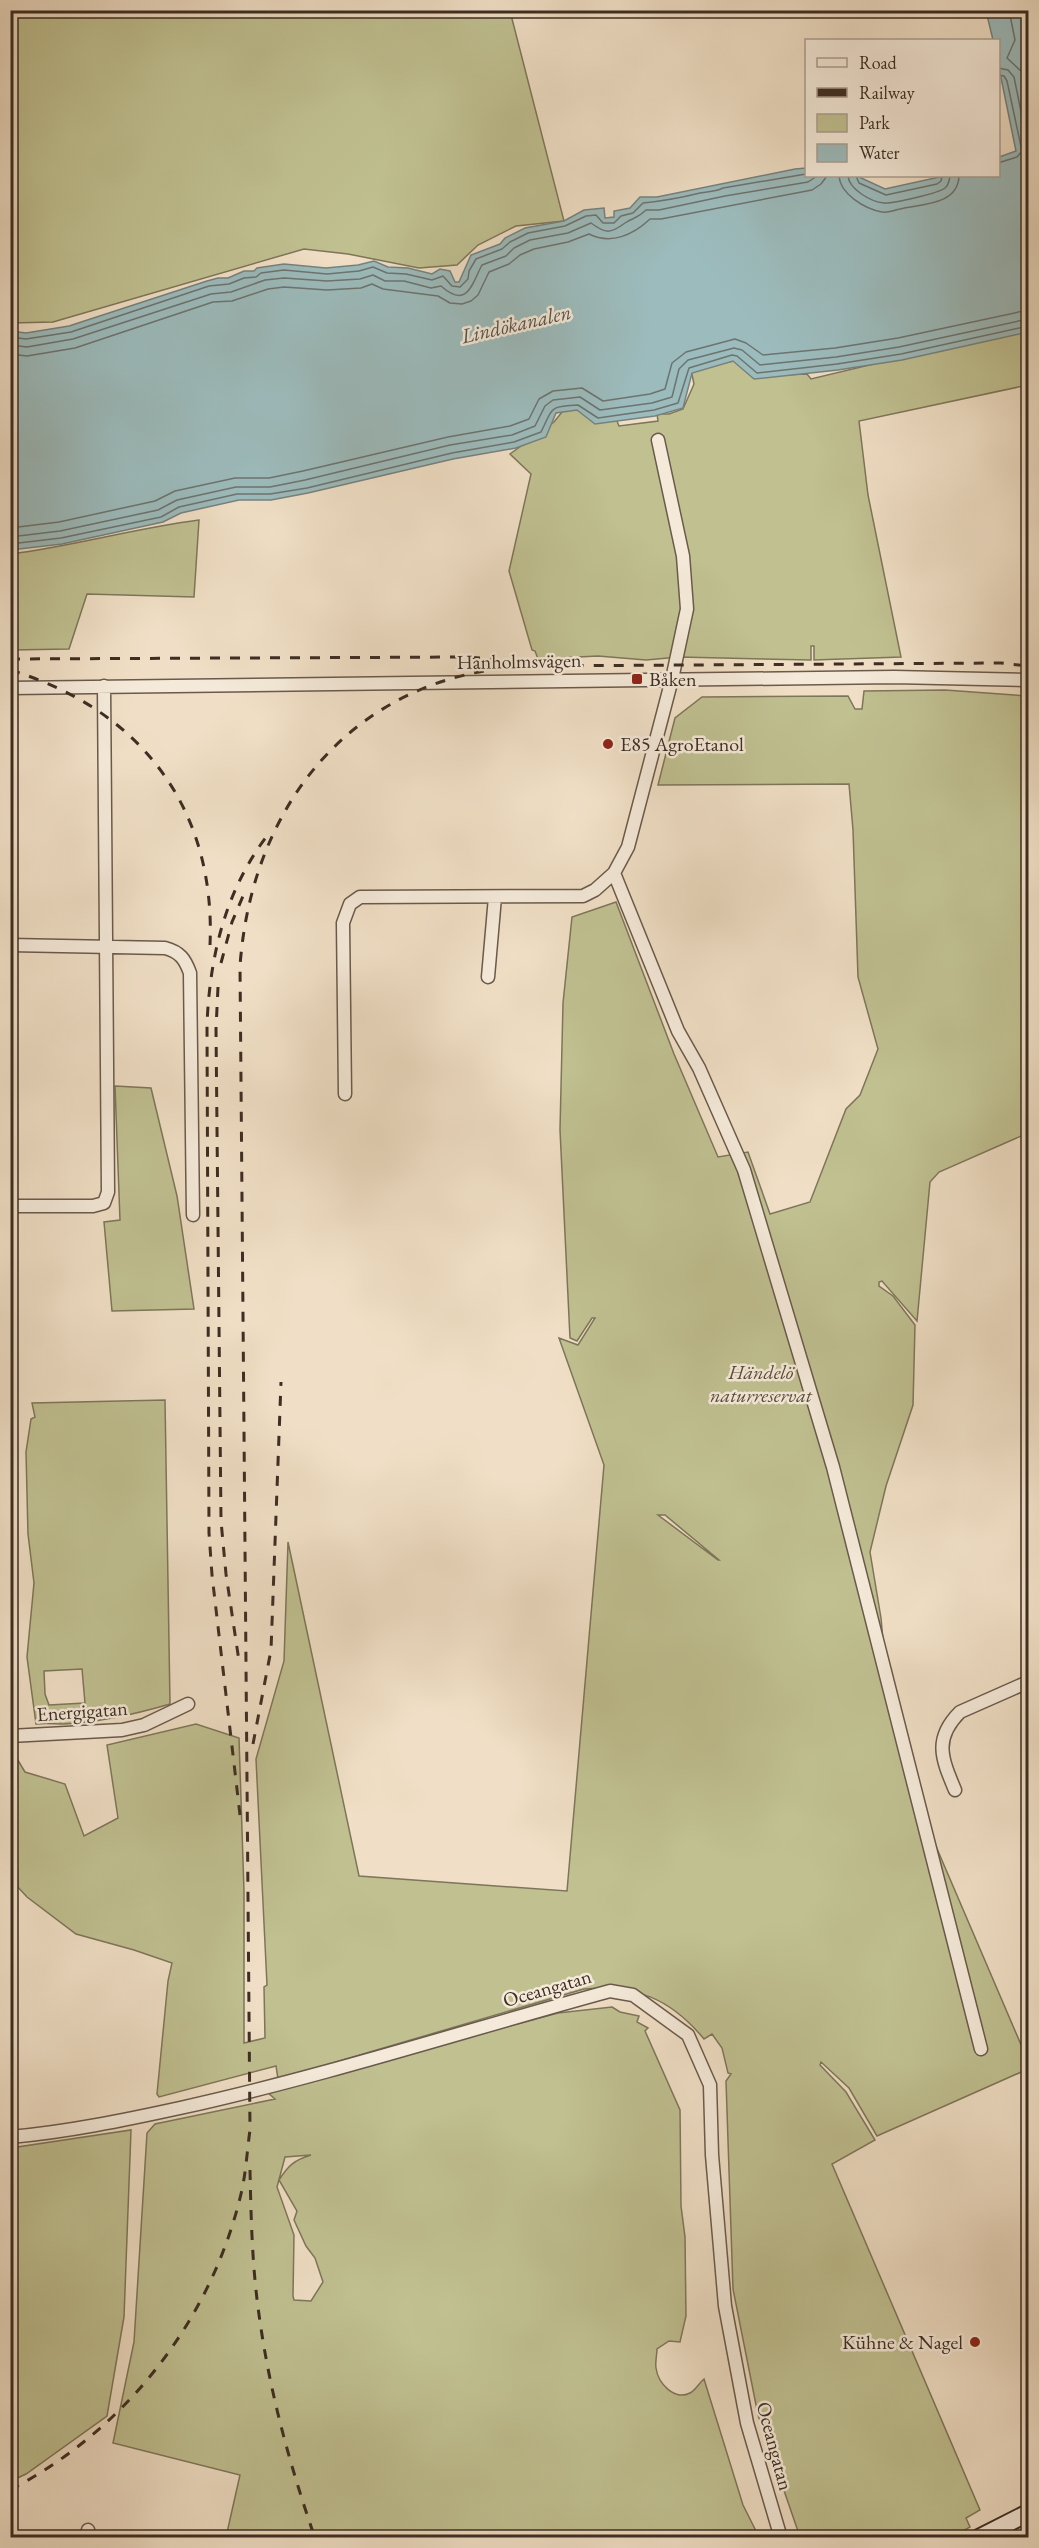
<svg xmlns="http://www.w3.org/2000/svg" width="1039" height="2548" font-family="'EB Garamond',serif">
<style>
.green{fill:#c0c091;stroke:#7e765a;stroke-width:1.5;fill-rule:evenodd}
.water{fill:#9cbbbc;stroke:#76827f;stroke-width:1.5}
.lines{fill:none;stroke-linecap:round;stroke-linejoin:round}
.shore{stroke:#6c7470;stroke-width:1.5}
.street-casing{stroke:#6a5a4c;stroke-width:15}
.secondary-casing{stroke:#3d2d23;stroke-width:20}
.street{stroke:#f5eada;stroke-width:12}
.secondary{stroke:#f5eada;stroke-width:16}
.rail{stroke:#3d2d23;stroke-width:3;stroke-dasharray:10 10;stroke-linecap:butt}
.poi-dot{fill:#8f2418;stroke:#f5eada;stroke-width:2}
.labels{text-anchor:middle;stroke-width:5;stroke-linejoin:round;paint-order:stroke}
.street-label{font-size:20px;fill:#3d2d23;stroke:#f5eada}
.poi-label{font-size:20px;fill:#3d2d23;stroke:#f5eada;text-anchor:start}
.park-label{font-size:20px;font-style:italic;fill:#574a39;stroke:#f5eada}
.water-label{font-size:21px;font-style:italic;fill:#555049;stroke:#f5eada}
</style>
<rect width="100%" height="100%" fill="#f0dfc6"/>
<filter id="stains"><feTurbulence type="fractalNoise" baseFrequency=".00333" numOctaves="4"/><feColorMatrix values="0 0 0 0 .2 0 0 0 0 .09 0 0 0 0 .02 0 0 0 .5 -.17"/></filter>
<radialGradient id="worn" r=".72"><stop offset=".6" stop-color="#630" stop-opacity="0"/><stop offset="1" stop-color="#630" stop-opacity=".3"/></radialGradient>
<!-- green -->
<path class="green" d="M 38,10 L 510,11 L 564,221 L 516,226 L 478,245 L 457,265 L 419,268 L 348,254 L 304,249 L 53,322 L 11,323 L 10,20 Z
M 1028,327 L 1028,385 L 859,421 L 868,495 L 901,657 L 814,660 L 814,646 L 811,646 L 811,660 L 679,657 L 646,660 L 598,656 L 538,659 L 535,651 L 532,650 L 509,571 L 531,474 L 510,454 L 554,422 L 566,407 L 617,421 L 619,426 L 658,421 L 657,414 L 669,414 L 683,409 L 694,384 L 691,370 L 738,360 L 756,376 L 807,374 L 811,379 Z
M 199,520 L 194,597 L 87,594 L 69,649 L 11,650 L 11,554 C 74,546 136,528 199,520 Z
M 945,690 L 1028,696 L 1028,1133 L 939,1172 L 930,1182 L 917,1321 L 882,1281 L 879,1282 L 879,1286 L 893,1296 L 915,1325 L 913,1405 L 886,1486 L 870,1552 L 881,1618 L 886,1673 L 929,1830 L 1028,2061 L 1028,2069 L 877,2136 L 849,2088 L 821,2062 L 820,2065 L 846,2092 L 875,2140 L 832,2164 L 980,2510 L 966,2518 L 970,2527 L 953,2537 L 800,2537 L 758,2415 L 733,2289 L 726,2081 L 731,2074 L 728,2073 L 722,2048 L 712,2034 L 704,2039 C 670,1998 636,1985 584,1989 L 278,2079 L 276,2066 L 159,2097 L 157,2094 L 168,1981 L 172,1963 L 134,1950 L 76,1934 L 27,1897 L 16,1885 L 18,1886 L 13,1752 L 25,1772 L 65,1784 L 84,1836 L 118,1818 L 107,1745 L 196,1724 L 239,1738 L 244,1891 L 244,2043 L 265,2038 L 264,1987 L 267,1985 L 256,1759 L 284,1661 L 288,1542 L 359,1876 L 567,1891 L 604,1465 L 559,1338 L 578,1345 L 595,1318 L 592,1318 L 577,1341 L 570,1338 L 560,1130 L 563,1003 L 572,917 L 616,902 L 674,1054 L 718,1157 L 748,1152 L 770,1214 L 810,1202 L 846,1109 L 860,1095 L 878,1049 L 858,977 L 853,830 L 849,784 L 658,785 L 675,718 L 702,697 L 848,696 L 855,709 L 862,709 L 864,691 ZM 658,1515 L 665,1515 L 719,1560 L 718,1560 Z
M 115,1086 L 151,1088 L 177,1196 L 194,1309 L 112,1311 L 104,1222 L 120,1220 Z
M 165,1400 L 170,1704 C 136,1714 100,1722 64,1724 C 55,1724 45,1723 36,1724 L 27,1657 L 34,1583 L 28,1534 L 26,1452 L 31,1419 L 35,1417 L 32,1403 ZM 82,1669 L 85,1703 L 49,1705 L 45,1694 L 44,1671 Z
M 612,2007 L 620,2012 L 639,2016 L 637,2022 L 648,2028 L 645,2031 L 680,2110 L 681,2206 L 685,2237 L 686,2316 L 680,2342 L 669,2341 L 657,2349 C 657,2355 655,2362 656,2368 C 658,2383 674,2401 690,2393 C 696,2390 699,2383 704,2379 L 743,2505 L 755,2529 L 756,2537 L 226,2537 L 240,2475 L 113,2443 L 134,2342 L 147,2133 L 155,2124 L 275,2099 L 267,2092 L 558,2013 ZM 311,2155 C 294,2160 288,2166 279,2180 L 297,2211 L 294,2220 L 306,2246 L 315,2258 L 323,2282 L 311,2301 L 294,2300 L 293,2296 L 294,2235 L 277,2187 L 285,2157 Z
M 131,2130 L 124,2317 L 107,2416 L 26,2474 L 11,2481 L 11,2148 Z"/>
<!-- water -->
<path class="water" d="M 986,11 L 1028,11 L 1028,332 L 902,360 L 838,370 L 754,379 L 733,361 L 692,373 L 683,408 L 655,416 L 595,424 L 577,410 L 556,413 L 546,437 L 516,448 L 453,459 L 308,493 L 271,500 L 239,500 L 181,513 L 163,522 L 62,544 L 11,550 L 11,331 L 26,333 L 69,326 L 207,281 L 218,278 L 228,278 L 244,271 L 254,271 L 257,268 L 284,264 L 326,268 L 358,265 L 374,261 L 388,267 L 408,268 L 432,274 L 440,269 L 450,271 L 455,282 L 459,282 L 471,255 L 500,244 L 505,238 L 525,228 L 564,221 L 584,210 L 604,208 L 605,218 L 614,217 L 614,211 L 630,208 L 640,197 L 657,197 L 795,169 L 806,168 L 806,176 L 857,176 L 885,189 L 944,176 L 998,176 L 999,157 L 1016,151 L 999,68 L 998,40 L 993,40 Z"/>
<g class="lines">
<!-- shore -->
<path class="shore" d="M 1009,10 L 1015,40 L 1007,58 L 1022,72 L 1028,101
M 998,68 L 1008,70 L 1014,77 L 1028,146
M 998,75 L 1004,76 L 1007,81 L 1022,151 L 1017,157 L 998,163
M 839,176 C 840,194 865,209 882,212 C 889,213 894,210 900,209 C 922,204 958,205 959,176
M 848,176 C 849,189 871,202 884,203 C 892,204 939,193 945,188 C 949,185 949,181 950,176
M 856,176 L 859,183 L 886,195 L 937,184 L 941,181 L 942,176
M 10,337 L 26,339 L 71,332 L 209,286 L 229,284 L 244,278 L 256,277 L 261,273 L 284,270 L 327,274 L 359,271 L 373,267 L 387,273 L 406,274 L 432,280 L 443,276 L 452,286 L 460,287 L 468,279 L 469,271 L 476,259 L 502,249 L 510,242 L 528,233 L 565,226 L 586,216 L 596,215 L 603,223 L 614,223 L 621,216 L 633,213 L 643,203 C 663,201 680,198 700,193 C 709,191 715,192 723,188 L 806,174
M 10,345 L 27,347 L 73,339 L 211,294 L 231,292 L 265,280 L 284,278 L 327,281 L 360,279 L 373,275 L 385,281 L 404,281 L 431,288 L 441,286 C 468,310 472,283 482,265 L 506,256 L 514,248 L 530,240 L 568,233 L 591,223 C 606,234 610,234 625,223 C 634,217 637,219 646,210 L 659,210 L 725,196 L 808,182 L 817,176
M 10,354 L 27,356 L 75,348 L 213,302 L 232,301 L 268,289 L 284,287 L 327,290 L 361,288 L 372,284 L 383,289 L 438,296 L 450,303 L 462,304 L 471,301 L 478,295 L 489,272 L 509,264 L 520,255 L 534,249 L 568,242 L 589,234 C 611,245 633,235 650,219 L 661,219 L 812,190 L 821,184 L 827,176
M 10,528 L 59,522 L 155,501 L 175,491 L 235,478 L 269,478 L 303,471 L 448,437 L 510,426 L 529,419 L 539,399 L 553,391 L 582,388 L 603,401 L 650,394 L 665,389 L 672,363 L 686,352 L 735,339 L 746,343 L 763,355 L 835,348 L 898,338 L 1028,310
M 10,537 L 60,531 L 158,510 L 177,500 L 236,487 L 270,487 L 305,480 L 450,445 L 512,435 L 535,426 L 545,406 L 553,400 L 580,397 L 600,410 L 652,403 L 672,397 L 679,369 L 688,360 L 734,348 L 742,350 L 760,365 L 836,357 L 899,347 L 1028,319
M 10,544 L 61,538 L 161,517 L 179,507 L 237,494 L 270,494 L 307,488 L 452,453 L 514,442 L 541,432 C 553,408 549,406 578,405 L 598,418 L 654,410 L 678,403 L 689,368 L 732,355 L 737,356 L 757,373 L 837,364 L 901,354 L 1028,326"/>
<defs>
<path id="street" d="M 10,14 L 20,10
M 10,688 L 894,677 L 1028,680
M 614,873 L 678,1031 L 699,1068 L 744,1170 L 833,1467 L 981,2049
M 10,945 L 165,948 C 180,952 185,959 190,973 L 193,1215
M 488,977 L 495,897
M 345,1094 L 343,923 L 350,904 L 360,897 L 583,896 L 595,890 L 614,873 L 628,847 L 672,679 L 687,609 L 683,556 L 658,440
M 10,1206 L 93,1206 L 104,1203 L 108,1192 L 104,686
M 10,1736 L 122,1730 L 144,1725 L 188,1704
M 955,1790 C 942,1759 933,1739 960,1712 L 1028,1682
M 10,2137 C 67,2132 125,2120 180,2108 C 325,2076 467,2030 610,1991 L 633,1995 L 688,2035 L 710,2085 L 712,2155 L 725,2306 L 747,2423 L 781,2538
M 87,2538 L 88,2530"/>
<path id="secondary" d="M 979,2538 L 1028,2513"/>
</defs>
<!-- street casing -->
<use href="#street" class="street-casing"/>
<!-- secondary casing -->
<use href="#secondary" class="secondary-casing"/>
<!-- street -->
<use href="#street" class="street"/>
<!-- secondary -->
<use href="#secondary" class="secondary"/>
<!-- rail -->
<path class="rail" d="M 10,659 L 467,657 L 515,661
M 10,670 C 140,709 216,808 210,945
M 221,963 L 232,922 L 246,889
M 218,987 L 216,1029 L 221,1521 L 226,1574 L 239,1661
M 253,1744 L 271,1650 L 281,1382
M 240,1815 L 212,1575 L 209,1533 L 207,1024 C 210,954 226,888 270,832
M 250,2170 C 251,2216 252,2262 258,2307 C 268,2386 289,2463 315,2538
M 10,2490 C 126,2430 211,2320 241,2194 C 246,2173 247,2151 250,2130 L 240,966 C 252,800 358,673 530,666 L 1001,663 L 1028,666"/>
</g>
<!-- markers -->
<g class="poi-dot">
<rect x="631" y="673" width="12" height="12" rx="3"/>
<circle cx="608" cy="744" r="6"/>
<circle cx="975" cy="2342" r="6"/>
</g>
<g class="labels">
<!-- street labels -->
<g class="street-label">
<text transform="translate(519 661) rotate(-1)" y="7">Hanholmsvägen</text>
<text transform="translate(82 1711) rotate(-4)" y="7">Energigatan</text>
<text transform="translate(547 1988) rotate(-16)" y="7">Oceangatan</text>
<text transform="translate(775 2446) rotate(75)" y="7">Oceangatan</text>
</g>
<!-- poi labels -->
<g class="poi-label">
<text x="649" y="686">Båken</text>
<text x="620" y="751">E85 AgroEtanol</text>
<text x="963" y="2349" text-anchor="end">Kühne &amp; Nagel</text>
</g>
<!-- park labels -->
<g class="park-label">
<text x="761" y="1379">Händelö<tspan x="761" dy="23">naturreservat</tspan></text>
</g>
<!-- water labels -->
<g class="water-label">
<text transform="translate(516 324) rotate(-13)" y="7">Lindökanalen</text>
</g>
</g>
<!-- margin -->
<rect width="1039" height="2548" fill="none" stroke="#f0dfc6" stroke-width="36"/>
<rect x="12" y="12" width="1015" height="2524" fill="none" stroke="#3d2d23" stroke-width="3"/>
<rect x="18" y="18" width="1003" height="2512" fill="none" stroke="#3d2d23" stroke-width="1.5"/>
<!-- legend -->
<rect x="805" y="39" width="195" height="138" fill="#f5eada" stroke="#ab9e91" stroke-width="1.5"/>
<rect x="817" y="58" width="30" height="9" fill="#f5eada" stroke="#ab9e91" stroke-width="1.5"/>
<text x="859" y="69" font-size="18" fill="#3d2d23">Road</text>
<rect x="817" y="88" width="30" height="9" fill="#3d2d23" stroke="#ab9e91" stroke-width="1.5"/>
<text x="859" y="99" font-size="18" fill="#3d2d23">Railway</text>
<rect x="817" y="114" width="30" height="18" fill="#c0c091" stroke="#ab9e91" stroke-width="1.5"/>
<text x="859" y="129" font-size="18" fill="#3d2d23">Park</text>
<rect x="817" y="144" width="30" height="18" fill="#9cbbbc" stroke="#ab9e91" stroke-width="1.5"/>
<text x="859" y="159" font-size="18" fill="#3d2d23">Water</text>
<rect width="100%" height="100%" filter="url(#stains)"/>
<rect width="100%" height="100%" fill="url(#worn)"/>
</svg>
